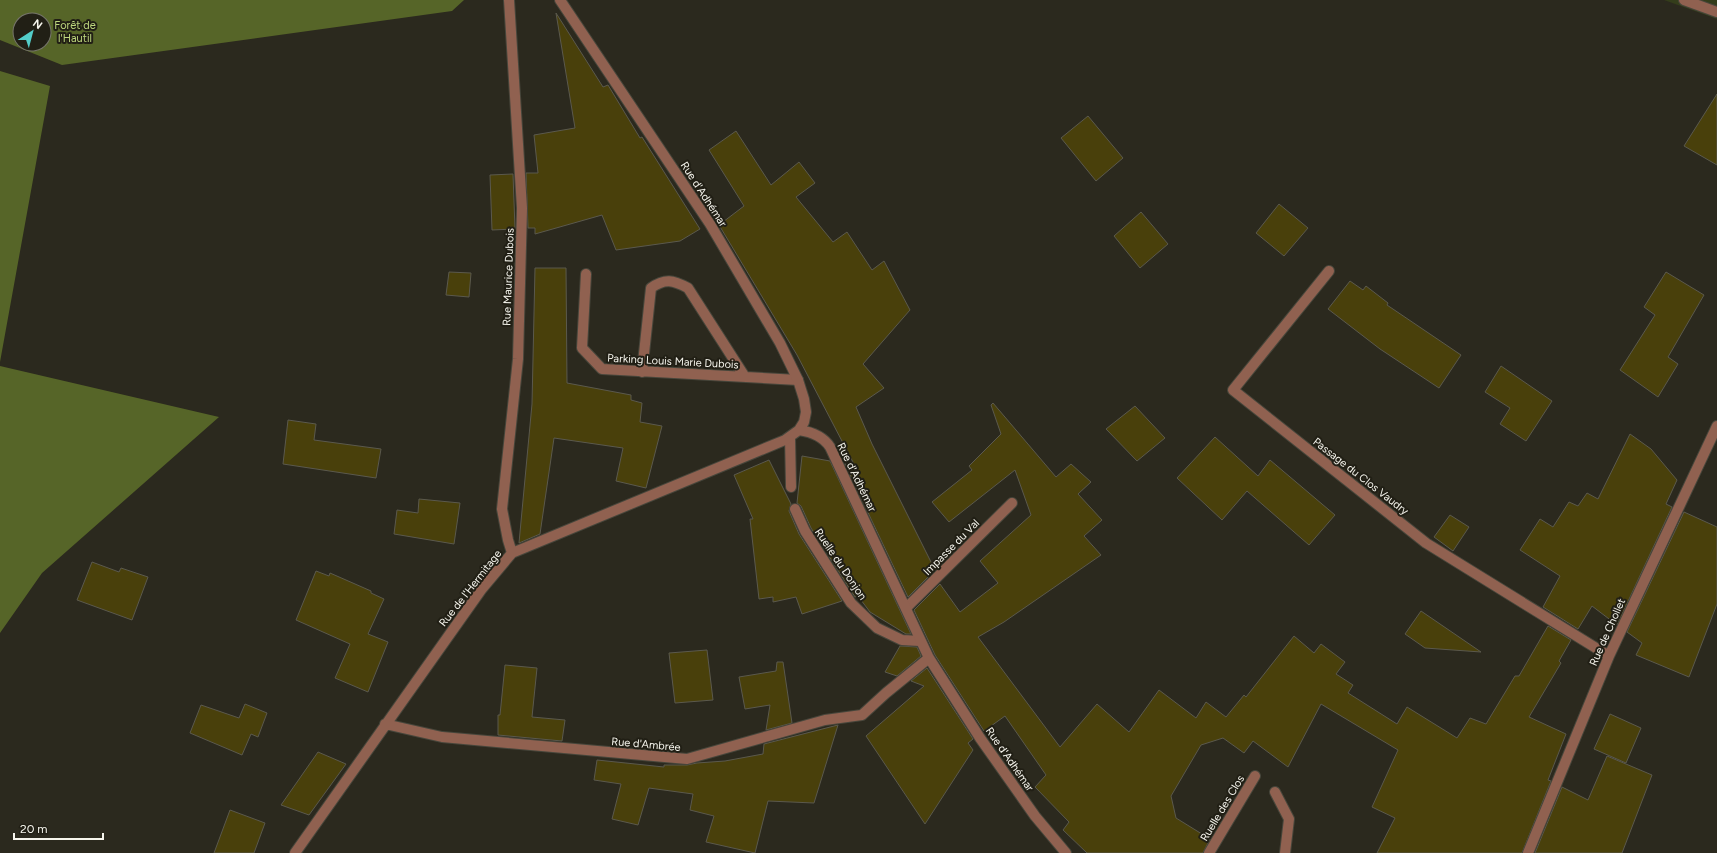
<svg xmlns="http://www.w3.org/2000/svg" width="1717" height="853" font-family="Figtree,sans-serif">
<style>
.green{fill:#343d1b}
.forest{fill:#566528;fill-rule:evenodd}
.building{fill:#49400b;stroke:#5b594d}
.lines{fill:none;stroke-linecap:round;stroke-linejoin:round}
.service-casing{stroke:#47463b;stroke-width:12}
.minor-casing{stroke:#47463b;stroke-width:12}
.tertiary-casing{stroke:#47463b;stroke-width:12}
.service{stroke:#906150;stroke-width:10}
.minor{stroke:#906150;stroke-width:10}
.tertiary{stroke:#906150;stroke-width:10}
.labels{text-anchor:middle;stroke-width:4;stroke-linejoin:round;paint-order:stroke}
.park-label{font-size:11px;fill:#bed77e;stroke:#211f15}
.street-label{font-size:11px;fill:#f6f5ed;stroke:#211f15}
</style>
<rect width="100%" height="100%" fill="#2b291e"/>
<!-- green -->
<path class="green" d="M 1664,0 L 1717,0 L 1717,19 Z"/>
<!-- forest -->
<path class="forest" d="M 0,0 L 464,0 L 452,11 L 62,65 L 0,40 ZM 20,20 L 44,20 L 44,44 L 20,44 Z
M 0,71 L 50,86 L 0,362 Z
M 0,366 L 219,417 L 42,573 L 0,633 Z"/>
<!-- building -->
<path class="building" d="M 556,13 L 603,87 L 608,85 L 640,138 L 642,137 L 700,229 L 680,241 L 616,250 L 602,215 L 535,234 L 535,228 L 528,228 L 526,173 L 538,173 L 534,135 L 575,128 Z
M 1717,94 L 1717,165 L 1684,146 Z
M 1088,116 L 1123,158 L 1096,181 L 1061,138 Z
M 736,131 L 771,185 L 799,162 L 815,183 L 796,197 L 833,242 L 847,232 L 872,270 L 884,261 L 910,310 L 863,364 L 884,388 L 856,407 L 872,444 L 935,570 L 908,597 L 845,464 L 855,466 L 797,355 L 719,225 L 744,206 L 709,150 Z
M 513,174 L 515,229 L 492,230 L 490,175 Z
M 1279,204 L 1308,228 L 1284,256 L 1256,233 Z
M 1141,212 L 1168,244 L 1140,268 L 1114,236 Z
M 535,268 L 566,268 L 567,383 L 631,395 L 631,400 L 642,403 L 640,422 L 662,426 L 646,488 L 616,481 L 623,448 L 554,438 L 540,534 L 519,543 L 532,404 Z
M 449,272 L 471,273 L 469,297 L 446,295 Z
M 1666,272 L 1704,295 L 1668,357 L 1678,364 L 1658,397 L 1620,370 L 1655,315 L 1644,307 Z
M 1350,281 L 1363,290 L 1366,286 L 1388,303 L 1387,305 L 1461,355 L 1439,388 L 1380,349 L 1328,309 Z
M 1501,366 L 1552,401 L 1526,441 L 1500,424 L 1510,408 L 1485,392 Z
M 993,403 L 1056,477 L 1071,464 L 1091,482 L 1078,494 L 1102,520 L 1084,536 L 1101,555 L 1004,622 L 978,637 L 1060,747 L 1097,704 L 1129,732 L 1159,690 L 1196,718 L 1206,702 L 1226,717 L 1244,695 L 1246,697 L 1294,636 L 1314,653 L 1321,644 L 1345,662 L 1336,674 L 1353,685 L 1348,693 L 1397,724 L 1407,707 L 1457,738 L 1470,718 L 1486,724 L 1515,676 L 1519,676 L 1548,626 L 1571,640 L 1559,661 L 1561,663 L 1529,717 L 1566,734 L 1548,780 L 1551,781 L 1522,853 L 1377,853 L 1395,818 L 1372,807 L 1398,750 L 1321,704 L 1288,767 L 1253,741 L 1244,753 L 1223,738 L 1201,745 L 1171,796 L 1176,818 L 1210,839 L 1203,853 L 1087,853 L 1063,830 L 1069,822 L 1035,787 L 1046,775 L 1005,716 L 984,731 L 935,655 L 914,610 L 940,584 L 960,612 L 998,583 L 980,561 L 1031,515 L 1015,470 L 949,522 L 932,502 L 972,470 L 969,466 L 1001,434 L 991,405 Z
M 1135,406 L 1165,438 L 1137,461 L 1106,429 Z
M 288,420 L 316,424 L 314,440 L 381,449 L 376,478 L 283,464 Z
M 1630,434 L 1651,449 L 1677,480 L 1666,504 L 1672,507 L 1617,625 L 1592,606 L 1578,629 L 1543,607 L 1560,576 L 1520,550 L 1540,519 L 1553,527 L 1569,502 L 1578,506 L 1587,493 L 1598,499 Z
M 1215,437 L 1258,476 L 1270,460 L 1335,515 L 1309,545 L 1247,491 L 1222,520 L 1177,478 Z
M 802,456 L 830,461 L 911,634 L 906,634 L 870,612 L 858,596 L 855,597 L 811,528 L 801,506 L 797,503 Z
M 769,460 L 791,504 L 789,511 L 799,534 L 842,601 L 802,614 L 796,597 L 773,602 L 773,597 L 759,599 L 750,519 L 753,519 L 734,475 Z
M 419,499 L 460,503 L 454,544 L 394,534 L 397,510 L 418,513 Z
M 1684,512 L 1717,527 L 1717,604 L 1689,677 L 1636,655 L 1642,643 L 1627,632 Z
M 1450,515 L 1469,527 L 1453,551 L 1434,537 Z
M 92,562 L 119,572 L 121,568 L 148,577 L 132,620 L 77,600 Z
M 316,571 L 329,576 L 330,573 L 371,591 L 371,593 L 384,599 L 368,634 L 388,642 L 368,692 L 335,678 L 350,644 L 296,620 Z
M 1421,611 L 1481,652 L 1425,648 L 1405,634 Z
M 900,646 L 917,647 L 921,656 L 897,676 L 885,672 Z
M 707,650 L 713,700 L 675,703 L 669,653 Z
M 777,662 L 783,662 L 792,723 L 766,730 L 770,705 L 745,709 L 739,677 L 776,671 Z
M 505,665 L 537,668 L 532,717 L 565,720 L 562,741 L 498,735 L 498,715 L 500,715 Z
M 927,668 L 973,739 L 968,743 L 973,750 L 925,824 L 866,736 L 924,686 L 911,681 Z
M 245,704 L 267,713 L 258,737 L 251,734 L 242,755 L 190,733 L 201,705 L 239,718 Z
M 1610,714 L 1641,728 L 1626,763 L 1594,749 Z
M 838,725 L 814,803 L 768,801 L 755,853 L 706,842 L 714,816 L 690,810 L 693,794 L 649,788 L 638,825 L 612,819 L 621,784 L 594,780 L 597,760 L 664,767 L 664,765 L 687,765 L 697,763 L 725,761 L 763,754 L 764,744 Z
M 318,752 L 346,764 L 309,815 L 281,805 Z
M 1607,756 L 1652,775 L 1622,853 L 1535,853 L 1562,787 L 1588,800 Z
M 230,810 L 265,823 L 254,853 L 214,853 Z"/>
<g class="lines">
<defs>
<path id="service" d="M 586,274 L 582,348 L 602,369 L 798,380
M 642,372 L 651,288 C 665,278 673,280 688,288 L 745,377
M 790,437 L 791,487
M 795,509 L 805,531 L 851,603 L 877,628 L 902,640 L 920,641
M 906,608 L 1012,503
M 1275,792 L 1289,819 L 1285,853
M 1209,853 L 1255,776"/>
<path id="minor" d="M 509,0 L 522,208 L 518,359 L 502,509 L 508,540 L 512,553
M 560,0 L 710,224 L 780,343 L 798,380 L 804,399 L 806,412 L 804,422 L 799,430 C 812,432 823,436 830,447 L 929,658 L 980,738 L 1035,816 L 1066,853
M 1329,271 L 1233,390 L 1426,543 L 1609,656
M 385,724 L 442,737 L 687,759 L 825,720 L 862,715 L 886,693 L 929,658
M 295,853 L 481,590 L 512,553 L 785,440 L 799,430
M 1528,853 L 1609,656 L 1717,426"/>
<path id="tertiary" d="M 1684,0 L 1717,12"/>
</defs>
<!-- service casing -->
<use href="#service" class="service-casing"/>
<!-- minor casing -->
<use href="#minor" class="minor-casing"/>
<!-- tertiary casing -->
<use href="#tertiary" class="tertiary-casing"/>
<!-- service -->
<use href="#service" class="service"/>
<!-- minor -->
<use href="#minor" class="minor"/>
<!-- tertiary -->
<use href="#tertiary" class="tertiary"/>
</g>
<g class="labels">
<!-- park labels -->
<g class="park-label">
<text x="75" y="29">Forêt de<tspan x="75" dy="13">l'Hautil</tspan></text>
</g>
<!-- street labels -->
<g class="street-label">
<text transform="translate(704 194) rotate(57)" y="4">Rue d'Adhémar</text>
<text transform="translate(508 277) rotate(-88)" y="4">Rue Maurice Dubois</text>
<text transform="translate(673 361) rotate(3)" y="4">Parking Louis Marie Dubois</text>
<text transform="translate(1361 476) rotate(38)" y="4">Passage du Clos Vaudry</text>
<text transform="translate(857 477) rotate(64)" y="4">Rue d'Adhémar</text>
<text transform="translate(951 547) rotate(-45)" y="4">Impasse du Val</text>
<text transform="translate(841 564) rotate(56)" y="4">Ruelle du Donjon</text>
<text transform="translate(470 588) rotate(-52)" y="4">Rue de l'Hermitage</text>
<text transform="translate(1607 632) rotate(-66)" y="4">Rue de Chollet</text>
<text transform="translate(646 744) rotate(5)" y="4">Rue d'Ambrée</text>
<text transform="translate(1010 759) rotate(55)" y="4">Rue d'Adhémar</text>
<text transform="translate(1222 808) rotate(-59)" y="4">Ruelle des Clos</text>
</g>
</g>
<!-- north arrow -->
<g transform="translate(32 32) rotate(36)"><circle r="19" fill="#211f15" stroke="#76756b"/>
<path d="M0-3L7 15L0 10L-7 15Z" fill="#53cdc9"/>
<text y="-6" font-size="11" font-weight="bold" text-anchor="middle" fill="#f6f5ed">N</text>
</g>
<!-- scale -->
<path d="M14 833v6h89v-6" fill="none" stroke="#f6f5ed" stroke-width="2"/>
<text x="20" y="833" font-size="12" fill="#f6f5ed" stroke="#211f15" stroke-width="3" paint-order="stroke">20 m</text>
</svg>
